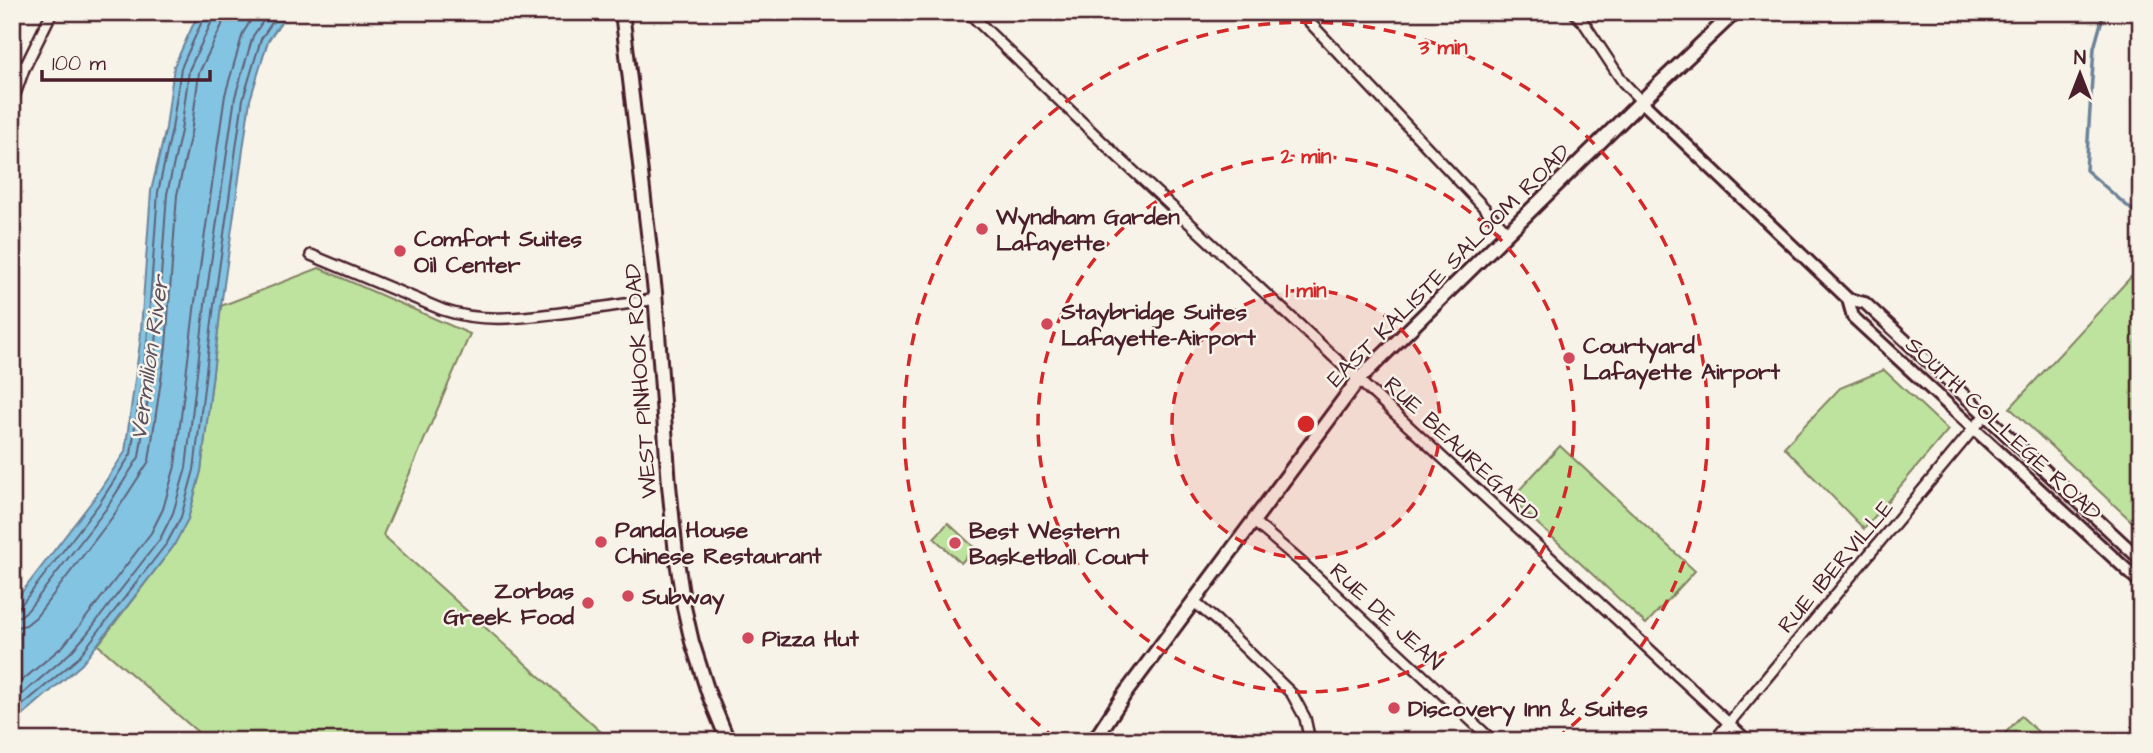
<svg xmlns="http://www.w3.org/2000/svg" width="2153" height="753" font-family="'Architects Daughter',sans-serif">
<style>
.green{fill:#bde39e;stroke:#848164;stroke-width:2}
.water{fill:#83c4e3;stroke:#6c8299;stroke-width:2}
.lines{fill:none;stroke-linecap:round;stroke-linejoin:round}
.shore{stroke:#616175;stroke-width:2}
.stream{stroke:#6c8299;stroke-width:3.5}
.minor-casing{stroke:#4a1f2b;stroke-width:14}
.tertiary-casing{stroke:#4a1f2b;stroke-width:16}
.secondary-casing{stroke:#4a1f2b;stroke-width:18}
.minor{stroke:#f7f3e8;stroke-width:9}
.tertiary{stroke:#f7f3e8;stroke-width:10}
.secondary{stroke:#f7f3e8;stroke-width:12}
.ring{fill:none;stroke:#d62828;stroke-width:3.5;stroke-dasharray:12 9}
.poi-dot{fill:#d1495b;stroke:#f7f3e8;stroke-width:2.5}
.labels{text-anchor:middle;stroke-width:5;stroke-linejoin:round;paint-order:stroke}
.poi-label{font-size:23px;font-weight:bold;fill:#4a1f2b;stroke:#f7f3e8;text-anchor:start}
.street-label{font-size:23px;fill:#4a1f2b;stroke:#f7f3e8}
.water-label{font-size:24px;font-style:italic;fill:#5b5162;stroke:#f7f3e8}
.centre{fill:#d62828;stroke:#f7f3e8;stroke-width:3.5}
.ring-label{font-size:21px;text-anchor:middle;font-weight:bold;fill:#d62828;stroke:#f7f3e8;stroke-width:5;stroke-linejoin:round;paint-order:stroke}
</style>
<rect width="100%" height="100%" fill="#f7f3e8"/>
<filter id="ink" filterUnits="userSpaceOnUse"><feTurbulence type="fractalNoise" baseFrequency=".0143" numOctaves="2"/><feDisplacementMap in="SourceGraphic" scale="14" xChannelSelector="R" yChannelSelector="G"/><feConvolveMatrix kernelMatrix="1 2 1 2 8 2 1 2 1" color-interpolation-filters="sRGB"/></filter>
<g filter="url(#ink)">
<!-- green -->
<path class="green" d="M 2141,266 L 2141,530 L 2010,408 Z
M 319,268 L 470,334 L 383,535 L 611,741 L 208,741 L 98,645 L 173,547 L 188,519 L 201,471 L 221,306 Z
M 1884,370 L 1948,430 L 1864,529 L 1784,447 L 1840,388 Z
M 1560,446 L 1695,571 L 1646,624 L 1511,499 Z
M 948,523 L 975,548 L 961,563 L 934,538 Z
M 2021,716 L 2048,741 L 1998,741 Z"/>
<!-- water -->
<path class="water" d="M 199,12 L 288,12 L 268,41 L 250,100 L 221,306 L 201,471 L 188,519 L 173,547 L 82,664 L 12,724 L 12,605 L 93,500 L 125,452 L 140,343 L 151,191 L 166,128 L 174,66 Z"/>
<g class="lines">
<!-- shore -->
<path class="shore" d="M 12,608 L 20,606 L 32,591 L 99,504 L 131,454 L 147,344 L 158,192 L 172,129 L 181,68 L 204,17 L 205,12
M 12,617 L 20,616 L 28,610 L 106,509 L 139,457 L 156,345 L 167,194 L 181,131 L 189,70 L 212,21 L 214,12
M 12,628 L 26,625 L 36,617 L 114,515 L 149,461 L 166,346 L 177,195 L 191,133 L 199,73 L 222,25 L 224,12
M 12,689 L 63,646 L 78,628 L 151,533 L 163,509 L 175,466 L 195,302 L 225,95 L 243,33 L 256,12
M 12,703 L 70,653 L 86,635 L 160,539 L 173,513 L 186,468 L 205,304 L 235,97 L 253,36 L 269,12
M 12,714 L 77,659 L 167,543 L 181,517 L 194,470 L 214,305 L 243,99 L 261,39 L 279,12"/>
<!-- stream -->
<path class="stream" d="M 2104,12 L 2094,48 L 2086,170 L 2141,218"/>
<defs>
<path id="minor" d="M 968,12 L 1116,155 L 1748,741
M 1300,12 L 1507,232
M 1574,12 L 1584,23 L 1623,82 L 1642,102
M 12,60 L 24,69
M 12,103 L 24,69 L 52,12
M 311,255 L 443,310 C 484,324 526,317 569,312 C 598,308 627,304 656,299
M 1253,521 L 1302,563 L 1493,741
M 1194,602 L 1217,621 L 1292,694 L 1305,718 L 1310,741
M 1714,741 L 1985,415"/>
<path id="tertiary" d="M 1642,102 L 1848,299 L 1865,303 L 2141,560
M 1848,299 L 1853,317 L 2141,583"/>
<path id="secondary" d="M 622,12 L 655,292 L 669,485 L 676,554 L 684,607 L 692,642 L 709,695 L 728,741
M 1094,741 L 1124,695 L 1359,379 L 1656,87 L 1735,12"/>
</defs>
<!-- minor casing -->
<use href="#minor" class="minor-casing"/>
<!-- tertiary casing -->
<use href="#tertiary" class="tertiary-casing"/>
<!-- secondary casing -->
<use href="#secondary" class="secondary-casing"/>
<!-- minor -->
<use href="#minor" class="minor"/>
<!-- tertiary -->
<use href="#tertiary" class="tertiary"/>
<!-- secondary -->
<use href="#secondary" class="secondary"/>
</g>
</g>
<!-- distance rings -->
<circle cx="1306" cy="424" r="134" fill="#d62828" fill-opacity=".12"/>
<g class="ring">
<circle cx="1306" cy="424" r="134"/>
<circle cx="1306" cy="424" r="268"/>
<path d="M1056 739A402 402 0 1 1 1556 739"/>
</g>
<!-- markers -->
<g class="poi-dot">
<circle cx="982" cy="229" r="7"/>
<circle cx="400" cy="251" r="7"/>
<circle cx="1047" cy="324" r="7"/>
<circle cx="1569" cy="358" r="7"/>
<circle cx="601" cy="542" r="7"/>
<circle cx="955" cy="543" r="7"/>
<circle cx="628" cy="596" r="7"/>
<circle cx="588" cy="603" r="7"/>
<circle cx="748" cy="638" r="7"/>
<circle cx="1394" cy="708" r="7"/>
</g>
<g class="labels">
<!-- poi labels -->
<g class="poi-label">
<text x="996" y="224">Wyndham Garden<tspan x="996" dy="26">Lafayette</tspan></text>
<text x="414" y="246">Comfort Suites<tspan x="414" dy="26">Oil Center</tspan></text>
<text x="1061" y="319">Staybridge Suites<tspan x="1061" dy="26">Lafayette-Airport</tspan></text>
<text x="1583" y="353">Courtyard<tspan x="1583" dy="26">Lafayette Airport</tspan></text>
<text x="615" y="537">Panda House<tspan x="615" dy="26">Chinese Restaurant</tspan></text>
<text x="969" y="538">Best Western<tspan x="969" dy="26">Basketball Court</tspan></text>
<text x="574" y="598" text-anchor="end">Zorbas<tspan x="574" dy="26">Greek Food</tspan></text>
<text x="642" y="604">Subway</text>
<text x="762" y="646">Pizza Hut</text>
<text x="1408" y="716">Discovery Inn &amp; Suites</text>
</g>
<!-- street labels -->
<g class="street-label">
<text transform="translate(1448 265) rotate(-45)" y="8">EAST KALISTE SALOOM ROAD</text>
<text transform="translate(640 381) rotate(-94)" y="8">WEST PINHOOK ROAD</text>
<text transform="translate(2004 428) rotate(43)" y="8">SOUTH COLLEGE ROAD</text>
<text transform="translate(1462 449) rotate(43)" y="8">RUE BEAUREGARD</text>
<text transform="translate(1835 566) rotate(-50)" y="8">RUE IBERVILLE</text>
<text transform="translate(1387 616) rotate(43)" y="8">RUE DE JEAN</text>
</g>
<!-- water labels -->
<g class="water-label">
<text transform="translate(149 358) rotate(-82)" y="8">Vermilion River</text>
</g>
</g>
<circle cx="1306" cy="424" r="10" class="centre"/>
<g class="ring-label">
<text x="1443" y="54">3 min</text>
<text x="1306" y="163">2 min</text>
<text x="1306" y="297">1 min</text>
</g>
<!-- margin -->
<rect width="2153" height="753" fill="none" stroke="#f7f3e8" stroke-width="42"/>
<rect x="21" y="21" width="2111" height="711" fill="none" stroke="#4a1f2b" stroke-width="2.5" filter="url(#ink)"/>
<!-- north arrow -->
<g transform="translate(2080 74)" stroke="#f7f3e8" stroke-width="5" paint-order="stroke">
<path d="M0-5L12 26L0 18L-12 26Z" fill="#4a1f2b"/>
<text y="-10" font-size="19" font-weight="bold" text-anchor="middle" fill="#4a1f2b">N</text>
</g>
<!-- scale -->
<path d="M42 70v10h168v-10" fill="none" stroke="#4a1f2b" stroke-width="3.5"/>
<text x="52" y="70" font-size="21" fill="#4a1f2b" stroke="#f7f3e8" stroke-width="5" paint-order="stroke">100 m</text>
</svg>
